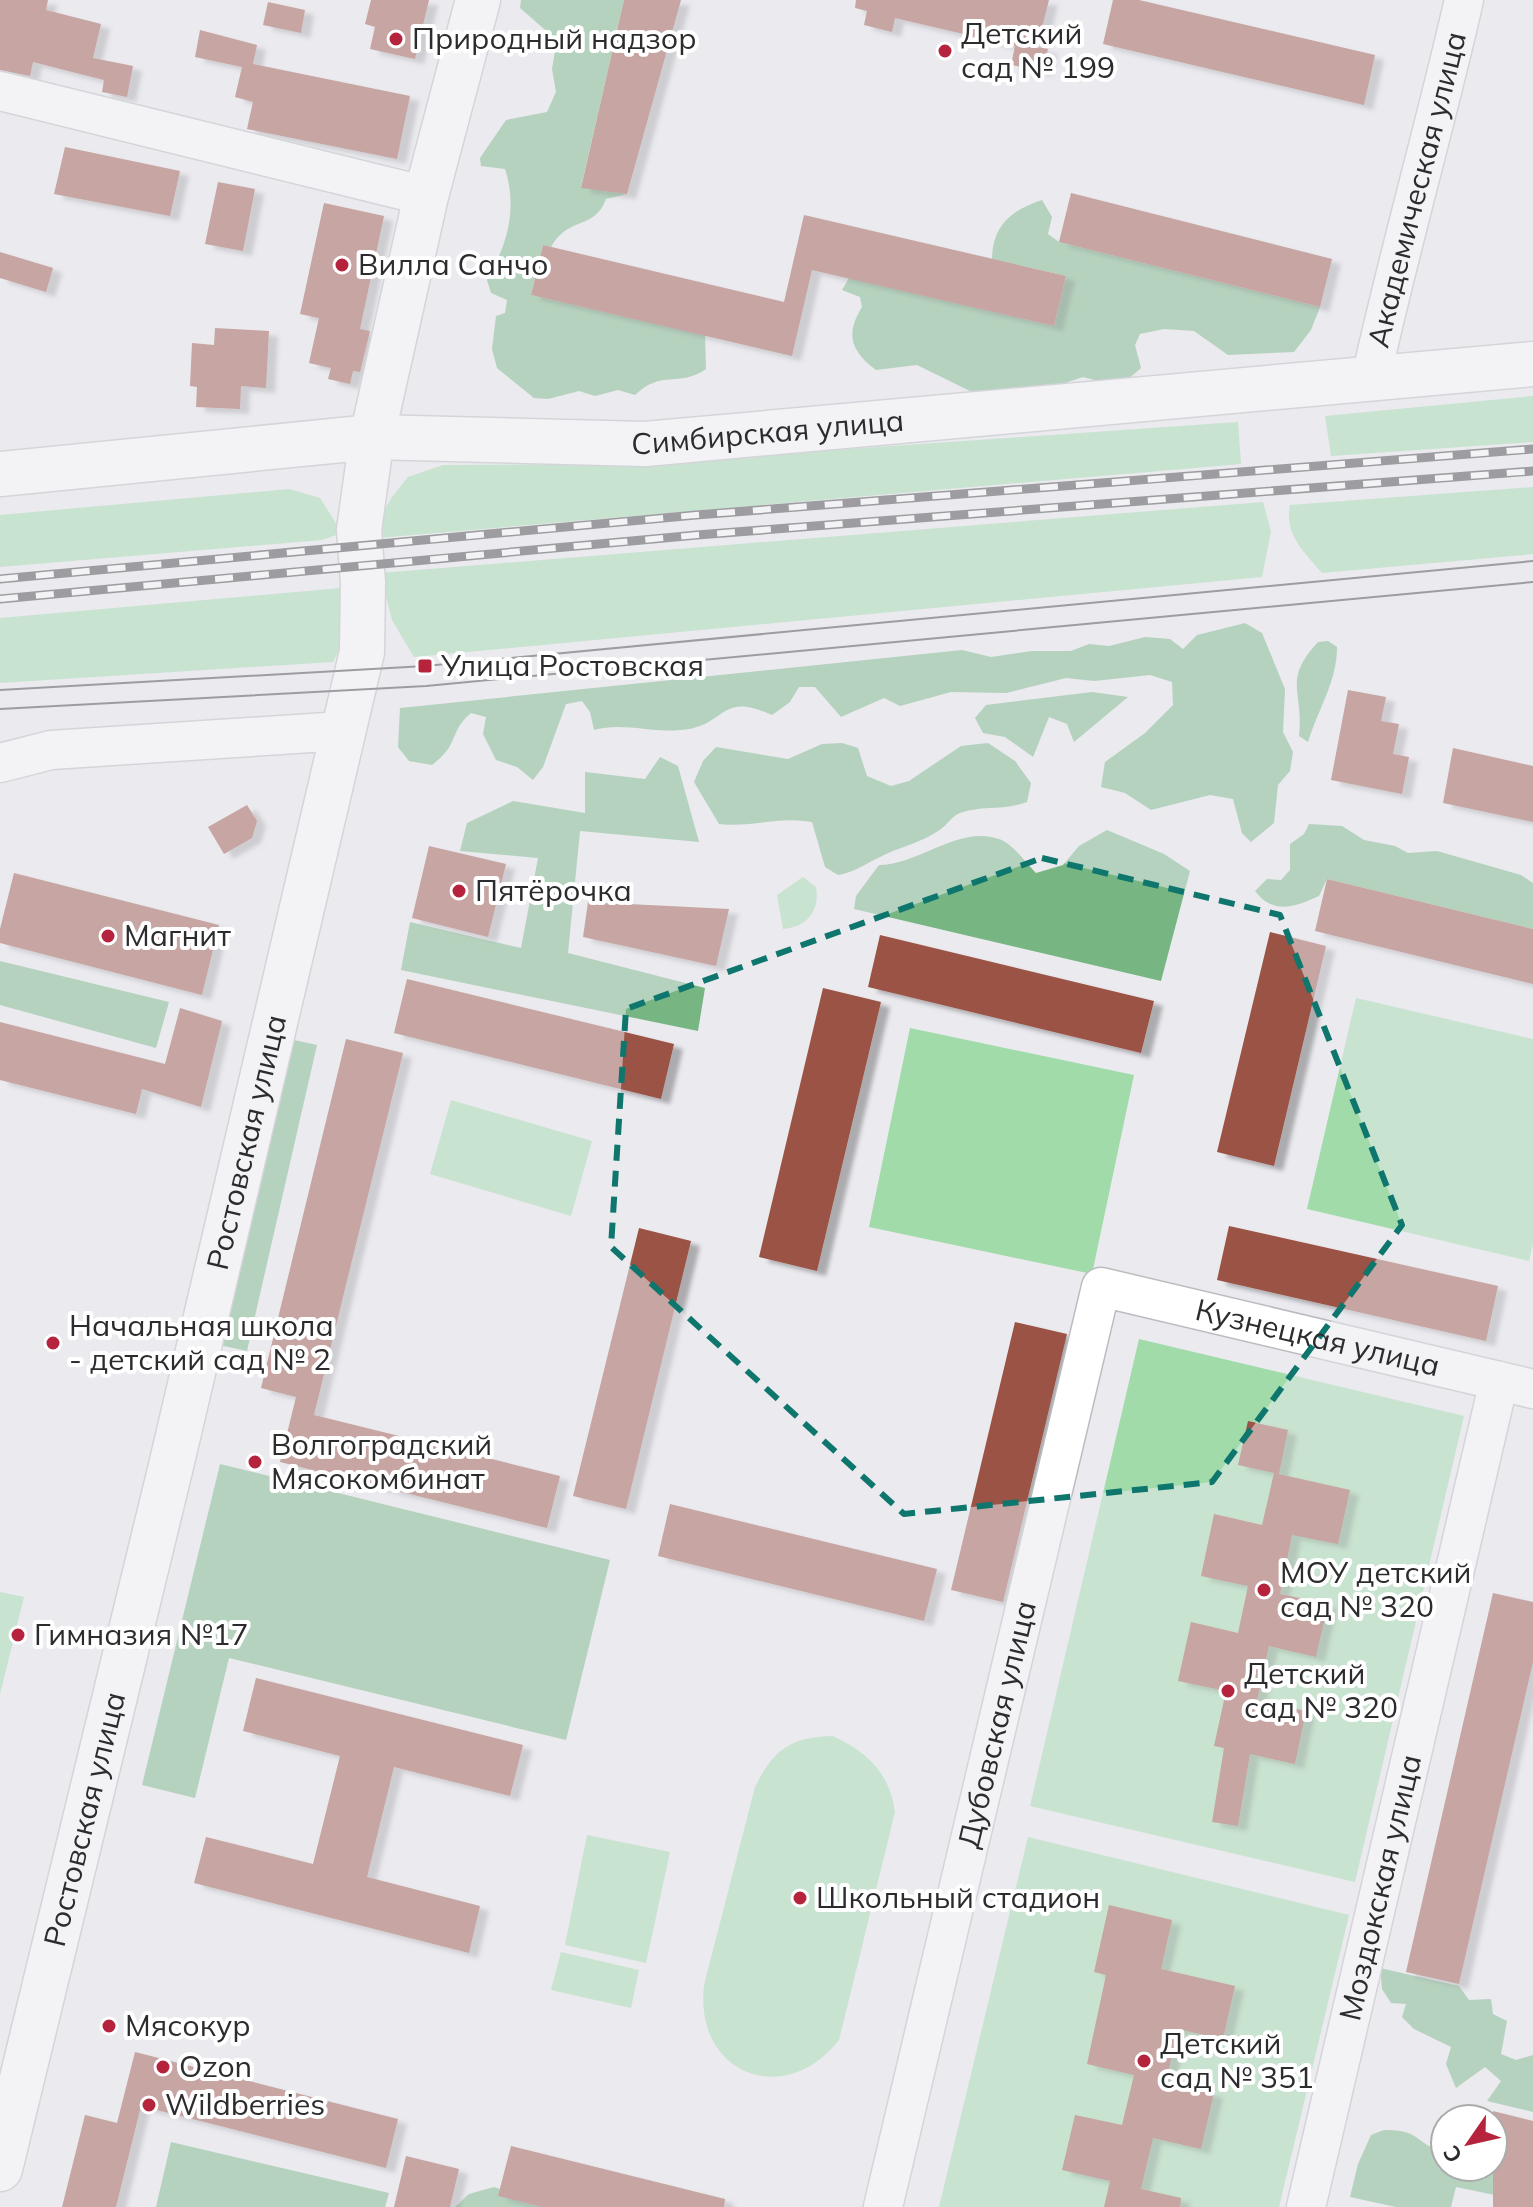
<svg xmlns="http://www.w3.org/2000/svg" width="1533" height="2207" font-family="Mulish,sans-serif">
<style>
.green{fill:#a1dbaa}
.forest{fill:#77b683}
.building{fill:#9b5345;filter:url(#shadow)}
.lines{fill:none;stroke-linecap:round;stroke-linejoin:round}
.minor-casing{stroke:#bbbcc0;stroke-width:41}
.major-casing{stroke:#bbbcc0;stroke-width:47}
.minor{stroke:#fff;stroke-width:38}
.major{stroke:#fff;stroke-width:44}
.tram{stroke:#414144;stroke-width:2}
.rail-casing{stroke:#414144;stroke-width:9}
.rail{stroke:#fff;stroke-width:6;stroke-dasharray:18;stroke-linecap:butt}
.marked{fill:none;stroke:#0f766e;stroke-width:6;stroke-dasharray:16 10;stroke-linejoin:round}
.poi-dot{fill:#b5233c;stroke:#fff;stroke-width:3}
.labels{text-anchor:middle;stroke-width:8;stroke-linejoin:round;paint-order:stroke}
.poi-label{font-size:30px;fill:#2c2c2e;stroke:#fff;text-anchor:start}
.street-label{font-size:30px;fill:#2c2c2e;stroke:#fff}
</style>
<defs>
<filter id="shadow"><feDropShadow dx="9" dy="5" stdDeviation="2" flood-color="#0004"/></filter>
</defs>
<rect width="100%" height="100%" fill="#eaeaef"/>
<!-- green -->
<path class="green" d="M 1533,396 L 1533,442 L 1331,456 L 1325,416 Z
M 1238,422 L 1241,464 L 378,538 L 380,518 L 392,497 L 408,477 L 443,465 L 633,464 Z
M 1533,487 L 1533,554 L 1322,573 C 1304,552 1284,534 1290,505 Z
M 289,489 L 320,498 L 342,533 L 322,540 L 0,567 L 0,515 Z
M 1263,502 L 1271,531 L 1262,577 L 414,657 L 392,620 L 380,573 Z
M 341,588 L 347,635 L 333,662 L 0,683 L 0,618 Z
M 803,877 L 816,887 C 820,911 807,927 783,929 L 777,895 Z
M 1356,998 L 1533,1039 L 1533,1243 L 1529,1261 L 1307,1209 Z
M 910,1028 L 1134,1075 L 1092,1274 L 869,1227 Z
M 451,1100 L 592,1141 L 571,1216 L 430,1174 Z
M 1139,1339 L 1464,1416 L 1355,1882 L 1030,1806 Z
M 0,1592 L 24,1597 L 0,1694 Z
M 833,1736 C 868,1753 889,1772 895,1812 L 839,2040 C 785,2109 694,2075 704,1985 L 755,1787 C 774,1749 791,1737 833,1736 Z
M 587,1835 L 670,1852 L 646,1963 L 565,1945 Z
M 1028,1837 L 1349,1915 L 1279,2207 L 939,2207 Z
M 561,1952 L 639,1970 L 631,2008 L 551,1990 Z"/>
<!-- forest -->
<path class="forest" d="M 521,0 L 624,0 L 581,187 L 627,194 L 606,199 C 594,231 569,215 551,247 L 543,245 L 531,295 L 705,335 L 706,369 C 678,388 662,369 635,395 L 618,390 L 595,396 L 579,391 L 548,399 L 534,398 L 497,368 L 492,349 L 496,316 L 505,313 L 507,300 L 491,293 L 487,280 C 507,245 518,209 505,169 L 481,166 L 480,158 L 506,120 L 547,112 L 556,92 L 552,69 L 556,45 L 551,35 L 520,8 Z
M 1042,200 L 1052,217 L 1048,234 L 1059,242 L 1320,307 L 1311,330 L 1294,352 L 1228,355 L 1194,331 L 1164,329 L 1140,334 L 1135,345 L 1141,368 L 1126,381 L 1102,382 L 1083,377 L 1044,390 L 976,394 L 917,365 L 876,370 C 851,351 845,335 862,307 L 860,297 L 842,290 L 849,278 L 1054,326 L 1066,276 L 992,259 C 993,224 1012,210 1042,200 Z
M 1245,623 L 1262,633 L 1285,689 L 1283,732 L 1293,752 L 1290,771 L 1278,785 L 1274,823 L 1251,842 L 1242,833 L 1233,799 L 1210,795 L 1151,810 L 1125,793 L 1101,787 L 1105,762 L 1145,733 L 1173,705 L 1172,682 L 1150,675 L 1094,681 L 1066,678 L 1006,693 L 951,692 L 900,706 L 884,698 L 841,717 L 815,687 L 799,687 L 790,702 L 772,715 C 718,690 727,727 680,730 C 651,733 623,722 594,730 L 590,712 L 582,701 L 566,704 L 543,767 L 533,780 L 517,767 L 496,760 L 483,734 L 486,717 L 471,713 C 449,731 460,744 432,765 L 409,761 L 398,747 L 400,708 L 962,650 L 991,657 L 1032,651 L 1071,651 L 1089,644 L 1109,646 L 1145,637 L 1170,639 L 1183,649 L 1197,635 Z
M 1328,641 L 1337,647 C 1337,682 1318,709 1308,742 L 1299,736 C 1304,691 1282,681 1318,642 Z
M 1092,692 L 1128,697 L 1074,742 L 1067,724 L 1049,717 L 1033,757 L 1005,737 L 983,733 L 975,718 L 986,705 Z
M 842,743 L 858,748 L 867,776 L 891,786 L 909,781 L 961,746 L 988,743 L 1015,761 L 1031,783 L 1027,802 C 1003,811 983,805 960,813 C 952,816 948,824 941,829 C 922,843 898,847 878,858 C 863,865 855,872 838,875 L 825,867 L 812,822 C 775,816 752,828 719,824 L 694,782 L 703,761 L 716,747 L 788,759 L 822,744 Z
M 660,757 L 678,766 L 699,842 L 580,831 L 568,953 L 705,988 L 698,1031 L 401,970 L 410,922 L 521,948 L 538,858 L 460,851 L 467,823 L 513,801 L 585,813 L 585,772 L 645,779 Z
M 1309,824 L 1342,826 L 1364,840 L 1395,846 L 1408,853 L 1437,851 L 1521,875 L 1533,883 L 1533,929 L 1327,879 L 1319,896 C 1295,907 1273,915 1255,891 L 1267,879 L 1281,880 L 1290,870 L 1290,844 L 1304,834 Z
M 1107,830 L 1164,854 L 1190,871 L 1161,981 L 854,909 L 856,896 L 879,865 C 919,865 958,825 999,839 C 1013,844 1026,863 1036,873 L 1063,865 L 1079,846 Z
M 0,961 L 169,1002 L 156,1048 L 0,1005 Z
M 285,1038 L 317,1045 L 247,1351 L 215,1344 Z
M 220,1464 L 610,1560 L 566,1740 L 229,1658 L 195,1798 L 142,1785 Z
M 1380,1968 L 1459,1986 L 1469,2000 L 1491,1999 L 1493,2014 L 1507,2021 L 1501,2054 L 1516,2060 L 1533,2055 L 1533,2112 L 1487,2101 L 1501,2081 L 1485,2067 L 1456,2088 L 1446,2064 L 1451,2047 L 1414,2029 L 1402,2017 L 1406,2004 L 1391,2003 L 1382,1989 Z
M 1384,2130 C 1422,2129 1415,2145 1445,2152 L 1445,2167 L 1493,2167 L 1533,2203 L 1456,2187 L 1451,2207 L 1396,2207 L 1350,2197 L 1358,2164 L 1371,2135 Z
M 171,2142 L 389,2193 L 385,2207 L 156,2207 Z
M 494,2187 L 500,2189 L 499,2196 L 542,2207 L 455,2207 L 469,2194 Z"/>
<!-- building -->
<path class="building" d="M 0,0 L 48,0 L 46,10 L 101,24 L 93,58 L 133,66 L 127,97 L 102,92 L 104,80 L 33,62 L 30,76 L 0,70 Z
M 371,0 L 429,0 L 415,59 L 370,49 L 375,27 L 365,24 Z
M 624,0 L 681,0 L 627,194 L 581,188 Z
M 856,0 L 1049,0 L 1037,47 L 1048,49 L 1043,71 L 1011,65 L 1015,46 L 895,18 L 892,32 L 864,25 L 867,11 L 855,8 Z
M 1113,0 L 1139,0 L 1375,55 L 1364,105 L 1103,44 Z
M 268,2 L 305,10 L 301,33 L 263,25 Z
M 200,30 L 257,45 L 253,64 L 410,96 L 397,159 L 247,129 L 253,102 L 235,97 L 242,67 L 195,57 Z
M 65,147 L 180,171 L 170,216 L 54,194 Z
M 218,182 L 255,189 L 243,251 L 205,244 Z
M 1071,193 L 1332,259 L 1320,307 L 1059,242 Z
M 324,203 L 384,216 L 360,329 L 370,331 L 360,372 L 353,371 L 350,384 L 328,379 L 331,368 L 309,363 L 319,318 L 300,314 Z
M 804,215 L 1066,276 L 1054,326 L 812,270 L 792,356 L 531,295 L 543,245 L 784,302 Z
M 0,252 L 53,268 L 46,292 L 0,278 Z
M 215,328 L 269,331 L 266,388 L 241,386 L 240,409 L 196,407 L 197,387 L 190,386 L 192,343 L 214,345 Z
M 1348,690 L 1386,697 L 1381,721 L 1399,724 L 1393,754 L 1409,757 L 1402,794 L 1331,780 Z
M 1453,748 L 1533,766 L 1533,822 L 1443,803 Z
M 247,805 L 257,821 L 252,838 L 224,854 L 208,827 Z
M 429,846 L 506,864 L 488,937 L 412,918 Z
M 14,873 L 219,925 L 202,995 L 0,943 L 0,929 Z
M 1327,879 L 1533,929 L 1533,984 L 1315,931 Z
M 588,902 L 729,909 L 716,966 L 583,937 Z
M 1270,932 L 1326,946 L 1274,1166 L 1217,1152 Z
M 880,935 L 1154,1001 L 1141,1053 L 868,987 Z
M 407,979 L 674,1044 L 661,1099 L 394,1033 Z
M 823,988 L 881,1002 L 817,1271 L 759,1257 Z
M 180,1008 L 222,1021 L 201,1107 L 142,1089 L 136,1114 L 0,1080 L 0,1022 L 165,1064 Z
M 346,1039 L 403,1053 L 314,1415 L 560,1476 L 547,1528 L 280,1462 L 296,1397 L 261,1388 Z
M 1229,1226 L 1498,1286 L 1486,1341 L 1217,1280 Z
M 639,1228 L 691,1241 L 626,1509 L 573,1496 Z
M 1015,1322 L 1067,1334 L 1003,1602 L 951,1590 Z
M 1248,1421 L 1288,1430 L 1279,1474 L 1238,1465 Z
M 1274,1473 L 1350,1490 L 1338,1544 L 1292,1535 L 1280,1594 L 1328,1604 L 1316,1657 L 1269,1646 L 1257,1700 L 1306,1711 L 1295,1764 L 1250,1754 L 1238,1826 L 1212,1822 L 1224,1748 L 1214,1746 L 1226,1691 L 1178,1681 L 1191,1622 L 1238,1633 L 1248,1586 L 1201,1576 L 1214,1514 L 1262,1525 Z
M 670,1504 L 937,1569 L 924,1621 L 658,1556 Z
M 1493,1593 L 1533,1602 L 1533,1662 L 1459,1984 L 1406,1972 Z
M 256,1678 L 523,1745 L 510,1796 L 394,1767 L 367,1877 L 480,1906 L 469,1953 L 194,1883 L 206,1837 L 313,1864 L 340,1756 L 243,1731 Z
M 1109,1905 L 1172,1920 L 1161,1969 L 1235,1986 L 1223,2039 L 1178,2029 L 1166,2082 L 1214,2093 L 1201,2149 L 1153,2138 L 1141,2189 L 1181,2198 L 1180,2207 L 1104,2207 L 1110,2181 L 1062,2170 L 1075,2115 L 1122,2125 L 1134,2075 L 1087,2064 L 1106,1975 L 1094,1972 Z
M 135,2052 L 398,2119 L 386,2168 L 141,2106 L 116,2207 L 62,2207 L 85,2115 L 117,2123 Z
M 1493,2111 L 1533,2121 L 1533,2207 L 1493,2207 Z
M 511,2146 L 725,2199 L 724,2207 L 542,2207 L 498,2196 Z
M 406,2156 L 459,2169 L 450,2207 L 394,2207 Z"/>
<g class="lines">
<defs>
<g id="minor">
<path d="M 0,91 L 426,196"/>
<path id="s1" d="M 1371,378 C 1399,251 1435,127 1464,0"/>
<path d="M 0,763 L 51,750 L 342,731"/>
<path id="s2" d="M 883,2207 L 1101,1287 L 1533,1389"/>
<path id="s3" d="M 1306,2207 L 1499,1381"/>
</g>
<g id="major">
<path id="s4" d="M 0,474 L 372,437 L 645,444 L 1533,364"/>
<path id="s5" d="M 0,2169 L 171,1466 L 362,652 L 363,582 L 359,530 L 372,437 L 426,196 L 478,0"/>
</g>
</defs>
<!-- minor casing -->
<use href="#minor" class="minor-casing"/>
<!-- major casing -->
<use href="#major" class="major-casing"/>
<!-- minor -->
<use href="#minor" class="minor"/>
<!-- major -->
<use href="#major" class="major"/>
<!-- tram -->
<path class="tram" d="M 0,690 L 425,666 L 1533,561
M 0,709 L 426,686 L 1533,582"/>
<defs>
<path id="rail" d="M 0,579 L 696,515 L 1533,449
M 0,599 L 697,535 L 1533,471"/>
</defs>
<!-- rail casing -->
<use href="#rail" class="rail-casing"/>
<!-- rail -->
<use href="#rail" class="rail"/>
</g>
<!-- marked area -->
<path d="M0 0H1533V2207H0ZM 1042,858 L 1280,915 L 1402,1225 L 1212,1482 L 904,1514 L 611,1247 L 626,1009 Z" fill="#eaeaef" fill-opacity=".55" fill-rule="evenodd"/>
<path class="marked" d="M 1042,858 L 1280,915 L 1402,1225 L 1212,1482 L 904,1514 L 611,1247 L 626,1009 Z"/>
<!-- markers -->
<g class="poi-dot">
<circle cx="396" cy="39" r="8"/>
<circle cx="945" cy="51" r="8"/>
<circle cx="342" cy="265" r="8"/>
<rect x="417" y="658" width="16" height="16" rx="4"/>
<circle cx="459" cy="891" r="8"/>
<circle cx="108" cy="936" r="8"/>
<circle cx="53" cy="1343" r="8"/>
<circle cx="255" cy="1462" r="8"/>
<circle cx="1264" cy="1590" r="8"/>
<circle cx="18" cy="1635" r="8"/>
<circle cx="1228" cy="1691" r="8"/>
<circle cx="800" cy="1898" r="8"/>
<circle cx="109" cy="2026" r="8"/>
<circle cx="1144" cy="2061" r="8"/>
<circle cx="163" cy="2067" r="8"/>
<circle cx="149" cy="2105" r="8"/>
</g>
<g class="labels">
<!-- poi labels -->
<g class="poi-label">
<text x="961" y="44">Детский<tspan x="961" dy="34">сад № 199</tspan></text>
<text x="412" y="49">Природный надзор</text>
<text x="358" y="275">Вилла Санчо</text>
<text x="441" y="676">Улица Ростовская</text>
<text x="475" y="901">Пятёрочка</text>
<text x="124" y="946">Магнит</text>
<text x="69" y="1336">Начальная школа<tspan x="69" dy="34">- детский сад № 2</tspan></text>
<text x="271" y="1455">Волгоградский<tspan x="271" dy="34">Мясокомбинат</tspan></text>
<text x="1280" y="1583">МОУ детский<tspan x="1280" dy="34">сад № 320</tspan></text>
<text x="34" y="1645">Гимназия №17</text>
<text x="1244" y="1684">Детский<tspan x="1244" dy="34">сад № 320</tspan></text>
<text x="816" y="1908">Школьный стадион</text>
<text x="125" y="2036">Мясокур</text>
<text x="1160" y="2054">Детский<tspan x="1160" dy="34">сад № 351</tspan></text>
<text x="179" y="2077">Ozon</text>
<text x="165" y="2115">Wildberries</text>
</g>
<!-- street labels -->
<g class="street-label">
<text dy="10" stroke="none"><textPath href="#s1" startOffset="194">Академическая улица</textPath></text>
<text dy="10" stroke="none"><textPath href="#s4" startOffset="770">Симбирская улица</textPath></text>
<text dy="10" stroke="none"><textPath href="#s5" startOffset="1056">Ростовская улица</textPath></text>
<text dy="10" stroke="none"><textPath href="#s2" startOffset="1168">Кузнецкая улица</textPath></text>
<text dy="10" stroke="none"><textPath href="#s2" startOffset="496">Дубовская улица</textPath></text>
<text dy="10" stroke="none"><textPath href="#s5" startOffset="360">Ростовская улица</textPath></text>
<text dy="10" stroke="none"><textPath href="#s3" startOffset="328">Моздокская улица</textPath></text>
</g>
</g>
<!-- north arrow -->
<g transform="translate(1469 2143) rotate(236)"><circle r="38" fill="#ffffff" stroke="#ababab" stroke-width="2"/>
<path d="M0-6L14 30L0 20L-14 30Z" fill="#b5233c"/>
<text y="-12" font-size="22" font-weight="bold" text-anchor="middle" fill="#2c2c2e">С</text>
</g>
</svg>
